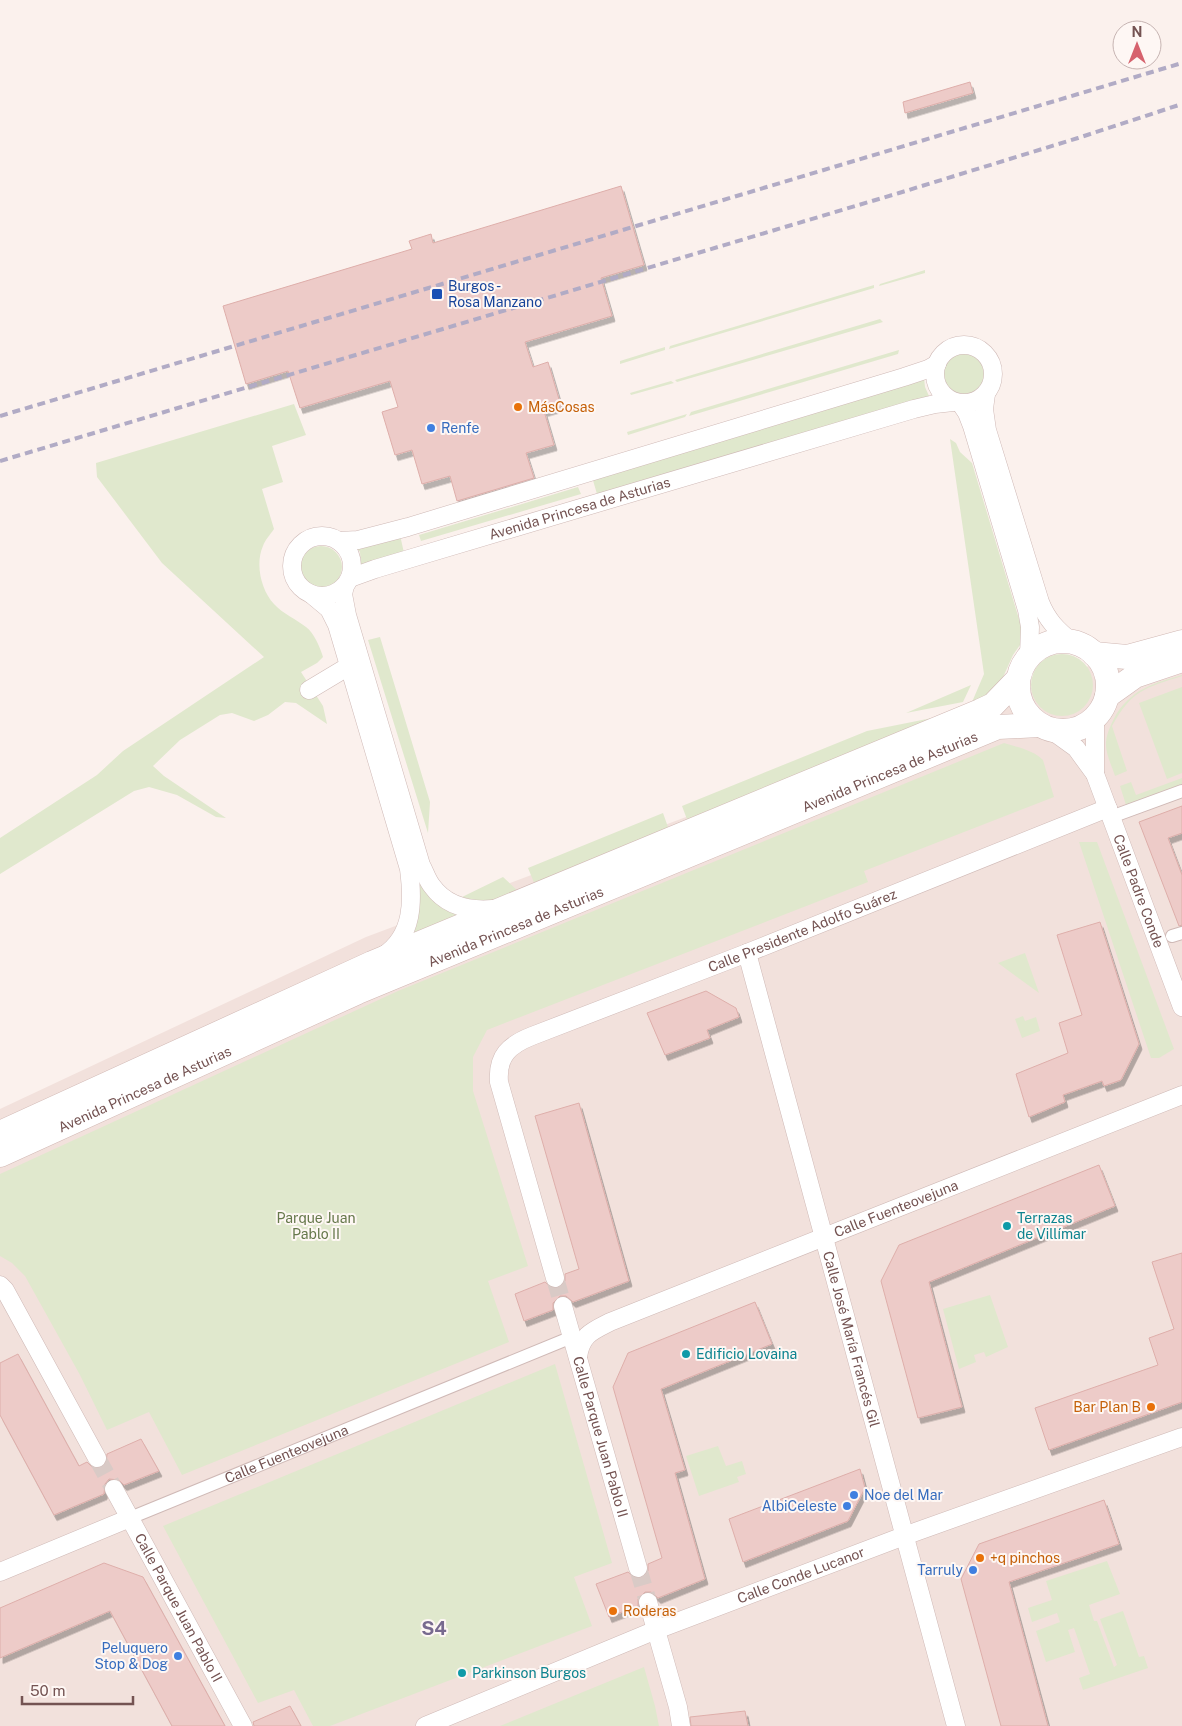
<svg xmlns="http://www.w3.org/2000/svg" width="1182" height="1726" font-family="'Public Sans',sans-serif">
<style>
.residential{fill:#f2e1dc}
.green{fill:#e0e8cd}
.building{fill:#edcbc8;stroke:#deaeaa;filter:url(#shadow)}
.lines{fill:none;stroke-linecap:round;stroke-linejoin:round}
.minor-tunnel{stroke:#d9cac6;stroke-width:18;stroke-dasharray:18 9;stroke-linecap:butt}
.pedestrian-casing{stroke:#cfb9b6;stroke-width:14}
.minor-casing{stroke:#cfb9b6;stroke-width:19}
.secondary-casing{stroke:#d1b8b4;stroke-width:25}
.pedestrian{stroke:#fff;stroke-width:12}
.minor{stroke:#fff;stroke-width:18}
.secondary{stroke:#fff;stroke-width:24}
.rail{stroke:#b1abc5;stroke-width:4;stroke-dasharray:8 5;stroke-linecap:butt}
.transit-dot{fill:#1a4fb4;stroke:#fef7f4;stroke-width:2}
.food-dot{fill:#e8710a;stroke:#fef7f4;stroke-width:2}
.shop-dot{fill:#3f7fe0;stroke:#fef7f4;stroke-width:2}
.culture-dot{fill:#0f9aa8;stroke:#fef7f4;stroke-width:2}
.labels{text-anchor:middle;stroke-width:4;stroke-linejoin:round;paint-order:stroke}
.transit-label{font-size:14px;fill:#164399;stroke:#fef7f4;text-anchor:start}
.food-label{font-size:14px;fill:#c56008;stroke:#fef7f4;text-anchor:start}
.shop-label{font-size:14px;fill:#366cbe;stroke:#fef7f4;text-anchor:end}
.street-label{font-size:14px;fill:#745352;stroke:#fef7f4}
.park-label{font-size:14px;fill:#66784b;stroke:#fef7f4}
.culture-label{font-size:14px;fill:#0d838f;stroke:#fef7f4;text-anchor:start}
.district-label{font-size:19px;font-weight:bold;fill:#786a8f;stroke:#fef7f4}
</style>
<defs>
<filter id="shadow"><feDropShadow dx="3" dy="5.5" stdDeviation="0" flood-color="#0004"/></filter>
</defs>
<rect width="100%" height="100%" fill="#fbf1ed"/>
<!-- residential -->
<path class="residential" d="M 1182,631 L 1182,1726 L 0,1726 L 0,1109 L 366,937 Z"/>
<!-- green -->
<path class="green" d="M 925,270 L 925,273 L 879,286 L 880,284 Z
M 874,285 L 874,288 L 669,349 L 670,346 Z
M 880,319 L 883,322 L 677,382 L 675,380 Z
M 665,347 L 665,350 L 620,364 L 620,361 Z
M 899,350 L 898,354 L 689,416 L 691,412 Z
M943 374a21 21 0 1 1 42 0a21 21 0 1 1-42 0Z
M 924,378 L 925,387 L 929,396 L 597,494 L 592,477 Z
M 671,381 L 674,383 L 631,395 L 630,393 Z
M 294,404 L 306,435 L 272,446 L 283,482 L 262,489 L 274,529 C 270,535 265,540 263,546 C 255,564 261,590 274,604 C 283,614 296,619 306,627 C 314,633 320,647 323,657 L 317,663 L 301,672 L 323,706 L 327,724 L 296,703 L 285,702 L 268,715 L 254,721 L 232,713 L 220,715 L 180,740 L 153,766 L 164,776 L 226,818 L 216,817 L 177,795 L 149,787 L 134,791 L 0,874 L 0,838 L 97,775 L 123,751 L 264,657 L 162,563 L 97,477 L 96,463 Z
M 687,414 L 685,417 L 628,435 L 627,432 Z
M 950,439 L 956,443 L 960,452 L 972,463 L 1022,629 L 1020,645 L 1013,655 L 1000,684 L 989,695 L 969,709 L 984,674 Z
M 578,487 L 581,494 L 421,541 L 419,535 Z
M 400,535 L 404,553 L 361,565 L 360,552 L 356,547 Z
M300 567a21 21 0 1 1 42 0a21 21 0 1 1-42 0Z
M 380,637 L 430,802 L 428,833 L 368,640 Z
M1031 685a31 31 0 1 1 62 0a31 31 0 1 1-62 0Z
M 1182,675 L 1182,676 C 1145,688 1132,690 1112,726 L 1127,771 L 1115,776 C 1112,766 1105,753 1106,742 C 1107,732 1112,722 1117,713 C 1134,688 1155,683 1182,675 Z
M 971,685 L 963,702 L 906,713 Z
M 1182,687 L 1182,773 L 1167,779 L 1139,703 Z
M 952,714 L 688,822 L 682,806 L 867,731 Z
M 1004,743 C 1016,747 1033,750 1043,760 L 1054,797 L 864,871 L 868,882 L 487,1030 L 473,1057 L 473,1091 L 528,1266 L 488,1281 L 509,1342 L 182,1475 L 149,1412 L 107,1430 L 80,1375 L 25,1276 L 12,1263 L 0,1256 L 0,1174 L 398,991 Z
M 1182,778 L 1182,784 L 1126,805 L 1120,786 L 1131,782 L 1136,795 Z
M 663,813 L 669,830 L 535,885 L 528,868 Z
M 1097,842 L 1174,1049 L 1159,1058 L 1151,1058 L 1079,842 Z
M 503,877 L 519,892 C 499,900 483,904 462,897 Z
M 420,882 C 431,900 440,908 460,915 L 407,936 L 419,900 Z
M 1025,953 L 1039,993 L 998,963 Z
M 1023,1016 L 1025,1021 L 1036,1017 L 1040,1031 L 1022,1038 L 1015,1019 Z
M 990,1295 L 1008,1347 L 986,1357 L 984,1352 L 974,1355 L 976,1362 L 959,1369 L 943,1309 Z
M 555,1364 L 612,1563 L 574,1577 L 592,1626 L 330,1726 L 313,1726 L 294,1690 L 258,1703 L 163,1526 Z
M 718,1446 L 726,1466 L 742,1461 L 746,1474 L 737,1477 L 739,1482 L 699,1496 L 686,1456 Z
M 1107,1561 L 1120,1594 L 1089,1605 L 1094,1621 L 1097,1621 L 1114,1667 L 1117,1665 L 1100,1619 L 1123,1611 L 1139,1657 L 1144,1656 L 1148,1668 L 1083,1690 L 1079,1678 L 1090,1674 L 1074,1628 L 1068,1630 L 1075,1652 L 1046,1662 L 1036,1631 L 1060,1622 L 1057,1613 L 1032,1622 L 1028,1608 L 1052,1600 L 1046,1581 Z
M 644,1667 L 655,1706 L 659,1726 L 500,1726 Z"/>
<!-- building -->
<path class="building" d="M 970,82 L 973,93 L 905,113 L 903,102 Z
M 621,186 L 644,265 L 601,278 L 612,316 L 525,342 L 533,367 L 548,362 L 561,406 L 544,411 L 554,445 L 526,453 L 534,478 L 457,501 L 450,476 L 422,484 L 412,450 L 395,455 L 382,412 L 398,407 L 390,381 L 300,408 L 288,371 L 246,384 L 223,306 L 412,249 L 409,241 L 431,234 L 433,243 Z
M 1182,806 L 1182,833 L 1168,838 L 1182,875 L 1182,925 L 1179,926 L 1139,822 Z
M 1100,922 L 1139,1044 L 1121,1080 L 1104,1086 L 1102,1081 L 1063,1095 L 1065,1102 L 1029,1117 L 1016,1074 L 1068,1053 L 1059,1023 L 1082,1015 L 1057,935 Z
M 706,991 L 736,1008 L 739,1017 L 707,1030 L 710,1038 L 665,1055 L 647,1013 Z
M 579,1103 L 629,1281 L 573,1302 L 566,1296 L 560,1296 L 553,1303 L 553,1310 L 524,1321 L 515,1294 L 545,1282 L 552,1288 L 558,1288 L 565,1281 L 565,1274 L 579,1269 L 535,1116 Z
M 1099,1165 L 1115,1206 L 929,1282 L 962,1407 L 918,1418 L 881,1281 L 899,1245 Z
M 1182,1253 L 1182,1402 L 1049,1450 L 1035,1408 L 1158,1365 L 1149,1338 L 1174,1329 L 1152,1262 Z
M 755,1302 L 772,1344 L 661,1389 L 685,1470 L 675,1473 L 705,1579 L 658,1598 L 651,1592 L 645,1592 L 638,1599 L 638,1606 L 609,1617 L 596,1584 L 628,1572 L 635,1578 L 641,1578 L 648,1571 L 648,1564 L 662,1558 L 613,1387 L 628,1353 Z
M 18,1354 L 79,1466 L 87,1462 L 92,1467 L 102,1468 L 106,1463 L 107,1454 L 141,1439 L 159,1471 L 124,1485 L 119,1480 L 109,1479 L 105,1484 L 104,1494 L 54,1515 L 0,1415 L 0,1363 Z
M 860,1469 L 865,1488 L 848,1521 L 743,1562 L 729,1519 Z
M 1104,1500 L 1119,1544 L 1009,1582 L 1048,1726 L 1001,1726 L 961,1579 L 979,1544 Z
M 104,1563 L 143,1577 L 225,1726 L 172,1726 L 110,1611 L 0,1658 L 0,1608 Z
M 290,1706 L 301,1726 L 254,1726 L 253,1722 Z
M 745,1711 L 748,1726 L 691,1726 L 690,1717 Z"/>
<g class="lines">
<!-- minor-tunnel -->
<path class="minor-tunnel" d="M 555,1278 L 563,1306
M 97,1458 L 114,1489
M 638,1568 L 648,1602"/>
<defs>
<g id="pedestrian">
<path d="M 1111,817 L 1182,791"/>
<path d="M 1172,936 L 1182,933"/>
<path id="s1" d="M 130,1518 L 572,1337"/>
</g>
<g id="minor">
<circle cx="964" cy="374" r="29"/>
<path d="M 986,394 L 984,409 L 987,430 L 1040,602 C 1047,620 1057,630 1072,642"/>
<path d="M 961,404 L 967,413 L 972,426 L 1027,610 L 1030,627 L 1029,656"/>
<circle cx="322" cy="566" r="30"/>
<path d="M 339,541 L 358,540 L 408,527 L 904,377 L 928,369 L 937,364"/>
<path id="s2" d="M 350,578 L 375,569 L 914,409 L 935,404 L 953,402"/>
<path d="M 345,586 L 343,594 L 347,615 L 421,865 C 425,872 427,880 432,886 C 447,907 470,911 493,909"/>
<path d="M 311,594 L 329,609 L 337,625 L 409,869 C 413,900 414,936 383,956"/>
<path d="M 309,690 L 349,666"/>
<path id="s3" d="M 1051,730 L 1076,748 L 1095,774 L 1182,1007"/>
<path d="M 1095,774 L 1095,718"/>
<path id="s4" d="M 747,953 L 956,1726"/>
<path id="s5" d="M 555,1278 L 499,1082 C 497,1056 509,1045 532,1036 L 747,953 L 1108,808"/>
<path d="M 0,1285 L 5,1290 L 97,1458"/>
<path id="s6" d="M 563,1306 L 638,1568"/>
<path id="s7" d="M 578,1357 C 581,1335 592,1331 610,1322 L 1182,1095"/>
<path id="s8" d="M 114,1489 L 243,1726"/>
<path d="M 0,1572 L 130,1518"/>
<path d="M 648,1602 L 678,1707 L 681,1726"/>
<path id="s9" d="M 425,1726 L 656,1630 L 904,1536 L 1182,1437"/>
</g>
<g id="secondary">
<circle cx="1063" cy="686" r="45"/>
<path d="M 1094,654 L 1127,657 L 1182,642"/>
<path d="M 1107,696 L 1135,676 L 1182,660"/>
<path d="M 0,1133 L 372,963 L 980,711 L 993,705 L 1018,679"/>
<path id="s10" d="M 0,1155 L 358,992 L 998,727 L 1039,725"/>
</g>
</defs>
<!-- pedestrian casing -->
<use href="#pedestrian" class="pedestrian-casing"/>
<!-- minor casing -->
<use href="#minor" class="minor-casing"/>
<!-- secondary casing -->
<use href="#secondary" class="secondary-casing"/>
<!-- pedestrian -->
<use href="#pedestrian" class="pedestrian"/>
<!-- minor -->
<use href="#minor" class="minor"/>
<!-- secondary -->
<use href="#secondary" class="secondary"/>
<!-- rail -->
<path class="rail" d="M 0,416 L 1182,63
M 0,461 L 899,193 L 1078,138 L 1182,104"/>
</g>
<!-- markers -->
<rect class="transit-dot" x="431" y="288" width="12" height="12" rx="2.5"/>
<g class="food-dot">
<circle cx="518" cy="407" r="5"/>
<circle cx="1151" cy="1407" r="5"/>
<circle cx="980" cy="1558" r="5"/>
<circle cx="613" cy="1611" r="5"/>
</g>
<g class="shop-dot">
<circle cx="431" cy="428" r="5"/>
<circle cx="854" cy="1495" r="5"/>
<circle cx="847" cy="1506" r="5"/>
<circle cx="973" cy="1570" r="5"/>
<circle cx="178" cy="1656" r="5"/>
</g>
<g class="culture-dot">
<circle cx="1007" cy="1226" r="5"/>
<circle cx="686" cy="1354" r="5"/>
<circle cx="462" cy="1673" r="5"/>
</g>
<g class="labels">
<!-- transit labels -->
<g class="transit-label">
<text x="448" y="291">Burgos -<tspan x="448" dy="16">Rosa Manzano</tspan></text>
</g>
<!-- food labels -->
<g class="food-label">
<text x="528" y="412">MásCosas</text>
<text x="1141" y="1412" text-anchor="end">Bar Plan B</text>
<text x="990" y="1563">+q pinchos</text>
<text x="623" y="1616">Roderas</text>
</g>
<!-- shop labels -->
<g class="shop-label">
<text x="441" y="433" text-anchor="start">Renfe</text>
<text x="864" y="1500" text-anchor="start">Noe del Mar</text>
<text x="837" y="1511">AlbiCeleste</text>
<text x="963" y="1575">Tarruly</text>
<text x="168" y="1653">Peluquero<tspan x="168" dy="16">Stop &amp; Dog</tspan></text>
</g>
<!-- street labels -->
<g class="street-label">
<text dy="5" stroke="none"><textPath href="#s2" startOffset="240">Avenida Princesa de Asturias</textPath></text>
<text dy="5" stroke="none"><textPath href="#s10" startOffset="969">Avenida Princesa de Asturias</textPath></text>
<text dy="5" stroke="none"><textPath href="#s3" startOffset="188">Calle Padre Conde</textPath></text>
<text dy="5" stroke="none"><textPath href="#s10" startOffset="564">Avenida Princesa de Asturias</textPath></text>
<text dy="5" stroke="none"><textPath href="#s5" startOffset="556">Calle Presidente Adolfo Suárez</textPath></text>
<text dy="5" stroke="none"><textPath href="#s10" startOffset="159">Avenida Princesa de Asturias</textPath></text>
<text dy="5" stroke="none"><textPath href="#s7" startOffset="358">Calle Fuenteovejuna</textPath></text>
<text dy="5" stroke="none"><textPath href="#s4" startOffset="400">Calle José María Francés Gil</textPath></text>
<text dy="5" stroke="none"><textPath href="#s6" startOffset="136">Calle Parque Juan Pablo II</textPath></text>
<text dy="5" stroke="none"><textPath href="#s1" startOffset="169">Calle Fuenteovejuna</textPath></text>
<text dy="5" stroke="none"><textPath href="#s9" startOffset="405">Calle Conde Lucanor</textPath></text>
<text dy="5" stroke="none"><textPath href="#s8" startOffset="135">Calle Parque Juan Pablo II</textPath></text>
</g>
<!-- park labels -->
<g class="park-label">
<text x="316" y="1223">Parque Juan<tspan x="316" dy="16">Pablo II</tspan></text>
</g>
<!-- culture labels -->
<g class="culture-label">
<text x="1017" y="1223">Terrazas<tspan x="1017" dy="16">de Villímar</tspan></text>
<text x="696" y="1359">Edificio Lovaina</text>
<text x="472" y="1678">Parkinson Burgos</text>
</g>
<!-- district labels -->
<g class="district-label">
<text x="434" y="1635">S4</text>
</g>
</g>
<!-- north arrow -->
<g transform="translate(1137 45)"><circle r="24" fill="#fef7f4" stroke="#c7b5b3"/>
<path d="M0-4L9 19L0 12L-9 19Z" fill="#d6626d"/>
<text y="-8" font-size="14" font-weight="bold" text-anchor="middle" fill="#745352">N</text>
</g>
<!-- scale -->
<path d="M22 1696v8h111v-8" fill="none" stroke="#745352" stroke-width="2.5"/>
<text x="30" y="1696" font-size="15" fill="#745352" stroke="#fef7f4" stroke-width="4" paint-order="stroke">50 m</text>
</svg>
